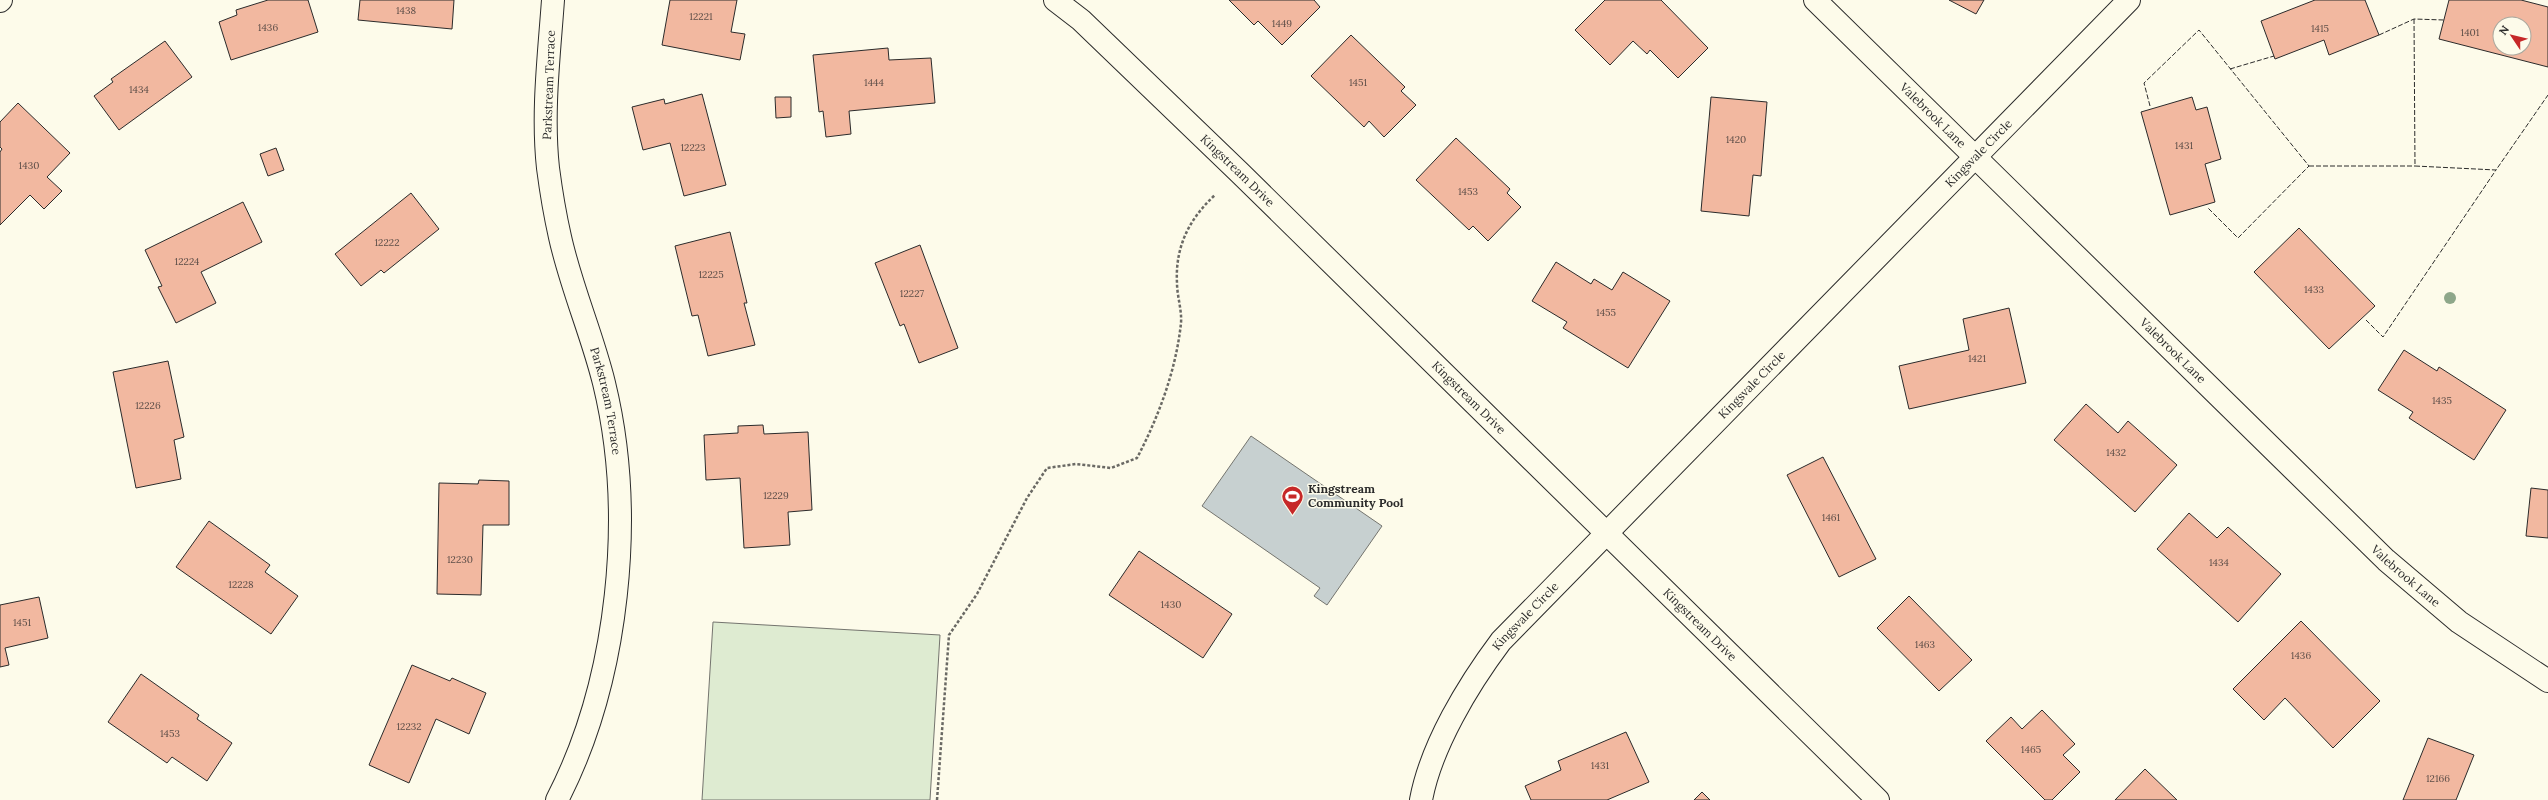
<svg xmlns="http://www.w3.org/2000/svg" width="2548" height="800" font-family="Lora,serif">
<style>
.green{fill:#deebd1;stroke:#74746e}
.water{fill:#c7d0d0;stroke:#74746e}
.building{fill:#f2b8a0;stroke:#2b2b2b;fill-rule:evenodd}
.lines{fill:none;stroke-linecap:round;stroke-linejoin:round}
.minor-casing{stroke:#2b2b2b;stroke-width:24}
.path{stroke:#6a6964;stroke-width:2.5;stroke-dasharray:3 2;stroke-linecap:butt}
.minor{stroke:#fdfbea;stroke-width:22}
.fence{stroke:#2b2b2b;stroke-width:1;stroke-dasharray:5 2;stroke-linecap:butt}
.tree{fill:#8ea78a}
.labels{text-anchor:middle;stroke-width:3;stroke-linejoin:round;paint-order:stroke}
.number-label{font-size:10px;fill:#5d4e48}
.street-label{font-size:12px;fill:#2b2b2b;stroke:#fdfbea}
.poi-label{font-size:12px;font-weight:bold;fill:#2b2b2b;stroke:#fdfbea;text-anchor:start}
</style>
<rect width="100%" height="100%" fill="#fdfbea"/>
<!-- green -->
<path class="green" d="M 713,622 L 940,635 L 930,800 L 702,800 Z"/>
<!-- water -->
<path class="water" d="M 1251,436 L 1382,526 L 1327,605 L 1314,596 L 1320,588 L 1202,506 Z"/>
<!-- building -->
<path class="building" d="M 268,0 L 308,0 L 318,32 L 231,60 L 219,22 L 237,15 L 236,10 Z
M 360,0 L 454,0 L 452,29 L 358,20 Z
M 670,0 L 737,0 L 731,32 L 745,34 L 740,60 L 662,45 Z
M 1229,0 L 1314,0 L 1320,7 L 1282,45 L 1258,21 L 1254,25 Z
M 1605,0 L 1661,0 L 1708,48 L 1678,78 L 1650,50 L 1647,54 L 1633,41 L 1610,65 L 1575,30 Z
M 1949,0 L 1984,0 L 1976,14 Z
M 2315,0 L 2365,0 L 2379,35 L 2329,55 L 2324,40 L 2275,59 L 2261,21 Z
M 2449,0 L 2521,0 L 2548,7 L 2548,67 L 2439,39 ZM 2500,24 L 2524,24 L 2524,48 L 2500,48 Z
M 1351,35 L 1405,87 L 1401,91 L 1416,105 L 1384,137 L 1369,121 L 1364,127 L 1311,76 Z
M 165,41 L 192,77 L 119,130 L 94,96 L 113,82 L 111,79 Z
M 888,48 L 889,60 L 931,58 L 935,103 L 849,111 L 851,134 L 826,137 L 823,111 L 819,112 L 813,55 Z
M 702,94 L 726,185 L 684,196 L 670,143 L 643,150 L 632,107 L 664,99 L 665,104 Z
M 775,97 L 791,97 L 791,117 L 776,118 Z
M 1711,97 L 1767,102 L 1761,176 L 1753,175 L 1749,216 L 1701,211 Z
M 2192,97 L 2196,110 L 2207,107 L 2221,159 L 2205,164 L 2215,202 L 2170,215 L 2141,112 Z
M 18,103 L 70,153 L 47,177 L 62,191 L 44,209 L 30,195 L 0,225 L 0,152 L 2,149 L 0,147 L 0,122 Z
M 1456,138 L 1510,189 L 1507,193 L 1521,207 L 1488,241 L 1473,226 L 1469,230 L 1416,180 Z
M 276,148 L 284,170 L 268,176 L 260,154 Z
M 411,193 L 439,229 L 384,273 L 381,270 L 361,286 L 335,254 Z
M 243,202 L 262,242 L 201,272 L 216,303 L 176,323 L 158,287 L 162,286 L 145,250 Z
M 2299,228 L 2375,306 L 2329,349 L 2254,272 Z
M 730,232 L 747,303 L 744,303 L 755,345 L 708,356 L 698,315 L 692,316 L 675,246 Z
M 920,245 L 958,348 L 919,363 L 904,324 L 900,326 L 875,263 Z
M 1556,262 L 1591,284 L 1594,279 L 1612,290 L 1623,272 L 1670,301 L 1628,368 L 1563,328 L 1567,322 L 1532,301 Z
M 2009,308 L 2026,383 L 1909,409 L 1899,366 L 1969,350 L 1963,319 Z
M 2404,350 L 2437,371 L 2439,367 L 2506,410 L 2474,460 L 2409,418 L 2413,412 L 2378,390 Z
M 168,361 L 184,437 L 174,440 L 181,479 L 136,488 L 113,372 Z
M 2086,404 L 2118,433 L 2128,421 L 2177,465 L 2135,512 L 2054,440 Z
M 763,425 L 764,434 L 808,432 L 812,510 L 788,512 L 790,545 L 744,548 L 740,478 L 706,480 L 704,435 L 738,433 L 738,426 Z
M 1823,457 L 1876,559 L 1839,577 L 1787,475 Z
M 479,480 L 509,481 L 509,525 L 483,525 L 481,595 L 437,594 L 439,483 L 478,484 Z
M 2531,488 L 2548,490 L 2548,538 L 2526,536 Z
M 2189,513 L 2217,538 L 2228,527 L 2281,574 L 2238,622 L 2157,549 Z
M 209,521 L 270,565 L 265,572 L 298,596 L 271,634 L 176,567 Z
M 1139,551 L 1232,614 L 1203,658 L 1109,595 Z
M 1909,596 L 1972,660 L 1939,691 L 1877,628 Z
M 39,597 L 48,638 L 5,648 L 9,665 L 0,667 L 0,605 Z
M 2301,621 L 2380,701 L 2333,748 L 2285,698 L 2264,720 L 2233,689 Z
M 412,665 L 450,681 L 452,678 L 486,693 L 469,734 L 436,719 L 409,783 L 369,765 Z
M 141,674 L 199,715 L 197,719 L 232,743 L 207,781 L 172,757 L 167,763 L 108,722 Z
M 2042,710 L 2075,744 L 2063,755 L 2080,772 L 2052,800 L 2045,800 L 1986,741 L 2011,717 L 2022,729 Z
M 1626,732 L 1649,782 L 1607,800 L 1531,800 L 1525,786 L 1561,770 L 1558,761 Z
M 2428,738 L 2474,755 L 2456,800 L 2403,800 Z
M 2145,769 L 2177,800 L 2115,800 Z
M 1702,792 L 1710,800 L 1694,800 Z"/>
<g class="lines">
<defs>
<g id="minor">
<path id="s1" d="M 553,0 C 549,56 542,113 548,168 C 551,191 555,215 560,237 C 571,287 592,334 604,383 C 636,514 619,680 557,800"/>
<path id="s2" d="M 1055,0 L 1081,20 L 1240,173 L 1878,800"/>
<path id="s3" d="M 1815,0 L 2386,560 L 2459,622 L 2548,681"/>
<path d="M 0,1 L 1,0"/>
<path id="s4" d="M 1421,800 C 1431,746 1468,685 1501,641 L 2129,0"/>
</g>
</defs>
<!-- minor casing -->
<use href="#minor" class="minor-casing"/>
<!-- path -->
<path class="path" d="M 937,800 L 949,635 L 977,594 L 1027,498 L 1047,468 L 1076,464 L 1111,468 L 1137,458 C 1159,416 1176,370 1181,323 C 1182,310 1177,296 1177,283 C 1175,247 1189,219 1215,195"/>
<!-- minor -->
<use href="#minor" class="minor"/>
<!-- fence -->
<path class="fence" d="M 2414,19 L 2415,166 L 2496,170 L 2548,95
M 2379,35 L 2414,19 L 2444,20
M 2230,69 L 2274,56
M 2150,106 L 2144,83 L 2199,30 L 2309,166 L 2238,238 L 2207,207
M 2309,166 L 2415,166
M 2366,320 L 2383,337 L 2496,170"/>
</g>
<!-- trees -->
<circle class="tree" cx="2450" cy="298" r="6"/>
<!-- icons -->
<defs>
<symbol id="stadium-pin" viewBox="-11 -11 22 30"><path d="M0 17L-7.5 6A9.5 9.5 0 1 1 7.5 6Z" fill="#c62828" stroke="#fdfbea"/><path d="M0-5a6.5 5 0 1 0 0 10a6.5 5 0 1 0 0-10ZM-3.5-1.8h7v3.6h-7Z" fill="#fff"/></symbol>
</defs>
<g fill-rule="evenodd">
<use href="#stadium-pin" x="1280" y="484" width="25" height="34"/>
</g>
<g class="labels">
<!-- number labels -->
<g class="number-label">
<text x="406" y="14">1438</text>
<text x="701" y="20">12221</text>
<text x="1282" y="27">1449</text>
<text x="268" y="31">1436</text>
<text x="2320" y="32">1415</text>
<text x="2470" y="36">1401</text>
<text x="874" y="86">1444</text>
<text x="1358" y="86">1451</text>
<text x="139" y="93">1434</text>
<text x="1736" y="143">1420</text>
<text x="2184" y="149">1431</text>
<text x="693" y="151">12223</text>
<text x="29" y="169">1430</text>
<text x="1468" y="195">1453</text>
<text x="387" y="246">12222</text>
<text x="187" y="265">12224</text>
<text x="711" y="278">12225</text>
<text x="2314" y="293">1433</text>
<text x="912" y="297">12227</text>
<text x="1606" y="316">1455</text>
<text x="1977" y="362">1421</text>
<text x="2442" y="404">1435</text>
<text x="148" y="409">12226</text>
<text x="2116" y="456">1432</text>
<text x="776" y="499">12229</text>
<text x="1831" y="521">1461</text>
<text x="460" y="563">12230</text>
<text x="2219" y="566">1434</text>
<text x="241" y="588">12228</text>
<text x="1171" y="608">1430</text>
<text x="22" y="626">1451</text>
<text x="1925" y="648">1463</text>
<text x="2301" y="659">1436</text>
<text x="409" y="730">12232</text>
<text x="170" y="737">1453</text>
<text x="2031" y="753">1465</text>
<text x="1600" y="769">1431</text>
<text x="2438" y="782">12166</text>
</g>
<!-- street labels -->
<g class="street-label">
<text transform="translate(549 85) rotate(-88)" y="4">Parkstream Terrace</text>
<text dy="4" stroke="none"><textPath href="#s3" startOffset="165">Valebrook Lane</textPath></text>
<text dy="4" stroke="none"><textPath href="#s4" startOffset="862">Kingsvale Circle</textPath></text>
<text dy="4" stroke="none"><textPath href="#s2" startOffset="250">Kingstream Drive</textPath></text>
<text dy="4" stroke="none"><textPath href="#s3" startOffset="501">Valebrook Lane</textPath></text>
<text dy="4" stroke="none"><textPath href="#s4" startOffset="538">Kingsvale Circle</textPath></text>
<text dy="4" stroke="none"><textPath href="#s2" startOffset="574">Kingstream Drive</textPath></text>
<text dy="4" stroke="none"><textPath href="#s1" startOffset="409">Parkstream Terrace</textPath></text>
<text dy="4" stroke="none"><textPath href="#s3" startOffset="825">Valebrook Lane</textPath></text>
<text dy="4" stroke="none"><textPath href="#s4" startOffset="214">Kingsvale Circle</textPath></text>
<text dy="4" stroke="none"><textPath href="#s2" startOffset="898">Kingstream Drive</textPath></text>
</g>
<!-- poi labels -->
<g class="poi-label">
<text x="1308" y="493">Kingstream<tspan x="1308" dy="14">Community Pool</tspan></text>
</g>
</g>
<!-- north arrow -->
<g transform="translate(2512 36) rotate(305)"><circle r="19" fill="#fdfbea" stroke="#a9a89e"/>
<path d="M0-3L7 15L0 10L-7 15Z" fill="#c62828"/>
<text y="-6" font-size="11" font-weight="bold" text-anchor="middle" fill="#2b2b2b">N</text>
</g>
</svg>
